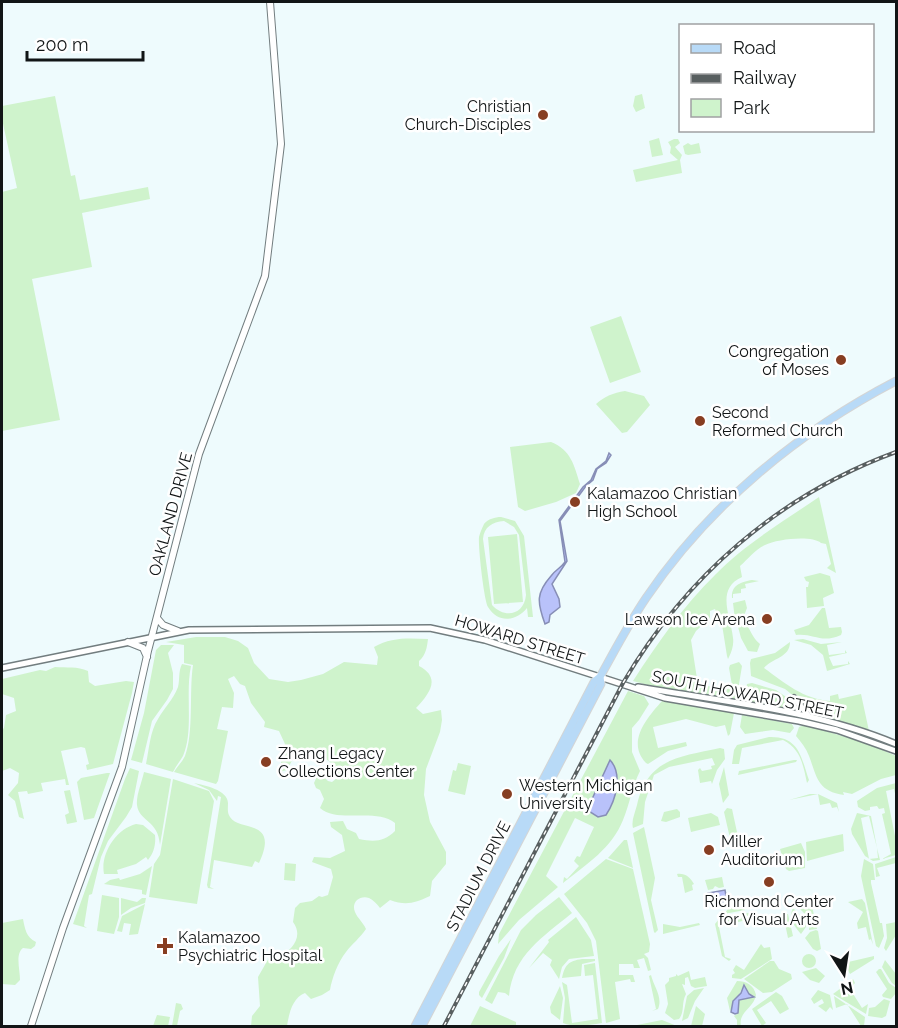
<svg xmlns="http://www.w3.org/2000/svg" width="898" height="1028" font-family="Raleway,sans-serif">
<style>
.green{fill:#cff3cc;fill-rule:evenodd}
.water{fill:#b9c2fa;stroke:#878eb6;stroke-width:1.5}
.lines{fill:none;stroke-linecap:round;stroke-linejoin:round}
.tertiary-casing{stroke:#727d7f;stroke-width:8}
.secondary-casing{stroke:#727d7f;stroke-width:8}
.primary-casing{stroke:#d4d5d5;stroke-width:9}
.tertiary{stroke:#fff;stroke-width:5}
.secondary{stroke:#fff;stroke-width:6}
.primary{stroke:#b8daf7;stroke-width:7}
.rail-casing{stroke:#585f60;stroke-width:4}
.rail{stroke:#fff;stroke-width:1.5;stroke-dasharray:4.5;stroke-linecap:butt}
.poi-dot{fill:#873e22;stroke:#fff;stroke-width:2}
.labels{text-anchor:middle;stroke-width:5;stroke-linejoin:round;paint-order:stroke}
.poi-label{font-size:16px;fill:#111516;stroke:#fff;text-anchor:start}
.street-label{font-size:16px;fill:#111516;stroke:#fff}
</style>
<rect width="100%" height="100%" fill="#eefbfd"/>
<!-- green -->
<path class="green" d="M 642,94 L 645,108 L 636,112 L 633,106 L 635,96 Z
M 55,96 L 71,176 L 75,175 L 80,200 L 148,187 L 150,199 L 82,213 L 92,267 L 32,279 L 60,420 L 2,431 L 2,192 L 17,188 L 2,119 L 2,106 Z
M 659,138 L 663,155 L 652,157 L 649,141 Z
M 674,139 L 678,139 L 680,143 L 675,147 L 682,155 L 680,160 L 682,173 L 636,182 L 633,170 L 678,160 L 670,153 L 671,147 L 668,142 Z
M 688,143 L 691,145 L 699,143 L 701,153 L 688,155 L 685,154 L 683,146 Z
M 621,316 L 641,372 L 610,383 L 590,327 Z
M 625,391 L 644,396 L 650,405 L 627,432 L 622,433 L 596,404 C 605,396 613,393 625,391 Z
M 551,442 C 571,450 574,465 580,484 L 576,493 L 556,502 L 525,511 L 518,507 L 510,447 Z
M 819,497 L 836,573 L 827,568 L 831,564 L 826,544 L 821,543 C 812,535 777,539 765,545 C 756,549 748,559 740,566 L 742,577 C 715,589 731,617 733,638 C 734,644 732,651 729,657 L 728,659 L 727,656 L 720,612 L 716,612 L 715,609 L 710,611 L 710,618 L 696,631 L 691,640 L 698,685 L 731,689 L 732,687 L 738,691 L 736,702 L 659,688 L 633,681 C 657,644 683,606 715,575 C 745,544 784,521 819,497 Z
M 501,517 L 515,521 L 524,536 L 533,617 L 528,617 L 527,608 C 517,621 498,624 488,607 C 484,600 478,547 479,537 C 480,533 482,528 484,524 C 488,519 495,517 501,517 ZM 504,521 L 514,527 L 519,535 L 526,595 C 524,615 505,619 492,605 L 483,539 C 484,527 492,522 504,521 Z
M 517,534 L 523,602 L 494,604 L 488,537 Z
M 820,573 L 830,576 L 834,593 L 823,598 L 824,606 L 807,608 L 806,587 L 808,587 L 809,582 L 806,581 L 804,577 Z
M 752,580 L 759,581 L 745,584 L 746,588 L 741,589 L 741,593 L 733,594 L 733,598 L 732,598 C 731,585 741,582 752,580 Z
M 745,600 L 747,608 L 743,618 L 735,620 L 733,603 Z
M 822,608 L 825,608 L 829,628 L 841,627 L 842,632 L 841,635 C 821,644 814,633 796,635 L 794,630 L 809,625 Z
M 744,622 C 751,629 752,638 760,644 L 757,652 L 748,651 L 741,638 L 737,623 Z
M 196,637 L 225,637 L 238,641 L 248,648 L 254,663 L 269,679 L 288,682 L 301,680 L 323,674 L 344,662 L 377,665 L 378,657 L 374,647 C 391,637 408,638 428,639 C 427,647 426,655 419,661 L 419,666 C 442,678 429,694 416,708 L 423,714 L 441,710 L 442,720 L 440,732 L 426,769 L 424,795 L 430,822 L 446,852 L 446,864 L 432,881 L 430,896 C 415,903 406,906 390,900 L 380,908 C 377,904 373,900 369,898 C 359,895 351,903 355,912 C 358,919 363,922 366,929 C 360,938 352,944 346,952 C 338,962 332,978 330,990 L 322,995 L 311,999 L 305,993 C 292,998 289,1014 287,1026 L 251,1026 L 252,1016 L 260,1006 L 258,977 L 270,956 L 277,958 C 292,951 304,937 293,922 L 295,908 L 300,903 L 312,901 L 319,896 L 322,897 L 328,895 L 333,877 L 331,869 L 312,862 L 314,857 L 330,858 L 345,851 L 342,835 L 331,827 L 330,822 L 343,821 L 347,829 L 356,833 L 359,839 C 374,842 384,842 395,831 L 395,823 C 375,807 338,824 320,808 L 324,799 L 320,790 L 316,788 L 314,783 L 319,772 L 328,781 L 332,782 L 337,778 C 338,759 312,749 295,755 L 287,770 L 279,772 L 285,744 L 279,731 L 264,727 L 265,722 L 251,703 L 245,686 L 240,684 L 234,676 L 228,679 L 234,693 L 233,708 L 222,707 L 217,729 L 228,731 L 218,781 L 216,784 L 174,772 C 177,767 182,762 185,756 C 194,733 189,691 193,665 L 184,663 L 184,645 L 166,642 Z
M 803,639 L 821,644 L 842,642 L 827,645 L 829,655 L 845,653 L 845,650 L 847,653 L 829,657 L 833,666 L 848,664 L 848,661 L 850,664 L 827,671 L 823,655 L 811,645 L 794,640 Z
M 790,642 C 790,658 772,658 764,668 C 785,683 803,699 830,701 L 830,696 L 838,694 L 839,699 L 861,694 L 869,731 L 832,720 L 833,706 L 831,702 L 830,719 L 808,713 L 796,698 L 785,689 L 751,676 L 750,663 L 751,659 L 775,653 Z
M 161,645 L 174,645 L 168,653 L 173,673 L 173,689 L 167,700 L 152,721 L 142,763 L 131,760 L 144,713 L 156,650 Z
M 739,662 L 742,666 L 738,690 L 732,685 L 729,668 L 730,665 Z
M 182,664 L 191,666 C 185,693 194,731 183,756 C 180,761 176,766 173,772 L 146,764 C 149,750 150,731 158,719 C 164,708 173,700 178,687 C 180,680 178,672 182,664 Z
M 55,667 C 67,668 77,666 88,671 L 89,682 L 95,686 L 126,681 L 134,682 L 132,693 L 113,764 L 87,770 L 86,765 L 89,764 L 85,748 L 81,747 L 61,751 L 69,785 L 66,785 L 65,779 L 41,783 L 43,791 L 28,794 L 27,791 L 18,792 L 24,819 L 19,817 L 15,801 L 8,795 L 18,783 L 19,773 L 10,768 L 2,771 L 2,730 L 4,728 L 6,715 L 16,711 L 14,698 L 2,694 L 2,679 L 40,670 L 46,671 Z
M 752,683 L 776,690 L 792,701 L 790,709 L 787,710 L 744,703 L 747,684 Z
M 628,691 L 644,696 L 649,704 L 639,720 L 632,728 L 632,752 L 640,771 C 632,787 630,803 623,820 C 612,848 587,864 563,883 L 564,877 L 567,879 L 579,866 L 574,861 L 577,856 L 580,857 L 594,827 L 575,818 L 546,876 L 558,887 L 519,920 L 498,944 L 499,934 Z
M 656,693 C 738,709 818,715 896,747 L 896,749 L 841,729 Z
M 662,701 L 734,713 L 730,734 L 728,736 L 725,725 L 716,727 L 686,719 L 653,727 L 658,748 L 686,742 L 687,746 L 668,751 L 648,764 L 646,763 C 626,742 647,718 662,701 Z
M 742,715 L 792,724 L 794,728 L 790,733 L 773,730 L 745,734 L 740,727 Z
M 805,725 L 869,744 L 896,756 L 896,775 L 881,779 L 852,794 L 843,792 L 844,795 C 817,791 817,777 809,756 C 806,748 801,742 796,736 L 799,727 Z
M 769,737 C 800,736 801,758 809,780 L 807,783 C 803,765 801,749 783,740 L 742,748 L 739,764 L 732,764 L 734,750 L 737,745 Z
M 720,748 L 724,749 L 725,759 L 717,770 L 712,784 L 711,781 L 700,783 L 698,770 L 700,768 L 702,771 L 712,769 L 711,766 L 715,765 L 712,758 L 669,767 L 654,775 L 645,802 L 643,824 L 633,828 C 631,821 635,813 637,805 C 648,758 679,757 720,748 Z
M 794,760 L 797,760 L 796,762 L 738,775 L 739,771 Z
M 458,763 L 471,766 L 465,795 L 448,791 L 453,770 L 456,771 Z
M 724,767 L 729,795 L 723,803 L 719,784 Z
M 130,768 L 139,771 L 132,807 L 126,817 L 108,841 L 101,857 L 92,894 L 89,895 L 84,926 L 87,928 L 73,924 L 125,779 Z
M 144,772 L 171,779 L 160,845 C 158,819 139,822 137,805 C 136,795 142,782 144,772 Z
M 107,773 L 110,773 L 94,818 L 84,820 L 77,782 L 81,778 Z
M 173,779 L 209,791 L 214,801 L 197,904 L 149,897 L 154,864 L 160,855 Z
M 194,783 C 204,785 228,790 228,803 C 228,809 227,813 230,817 C 239,832 280,818 259,863 L 255,861 L 252,867 L 214,860 L 210,887 L 214,889 L 208,888 L 207,885 L 221,797 L 218,796 L 217,801 L 209,790 Z
M 896,783 L 896,798 L 894,789 L 886,791 L 896,841 L 896,855 L 882,859 L 891,854 L 882,814 L 885,813 L 884,808 L 879,809 L 877,806 L 870,807 L 870,810 L 865,811 L 858,807 L 857,801 L 877,788 Z
M 70,790 L 77,822 L 67,824 L 65,815 L 69,813 L 64,791 Z
M 810,794 L 818,794 L 837,803 L 839,812 L 837,807 L 832,808 L 830,803 L 820,805 L 818,794 L 789,800 Z
M 727,808 L 732,809 L 740,846 L 735,849 L 732,847 L 724,812 Z
M 677,809 L 680,812 L 680,817 L 666,822 L 661,821 L 664,812 Z
M 711,813 L 718,817 L 720,825 L 691,832 L 688,818 Z
M 857,813 L 871,816 L 877,848 L 869,816 L 861,818 L 869,859 L 878,858 L 877,848 L 880,860 L 873,861 L 865,856 L 852,834 L 851,829 Z
M 136,824 L 143,825 L 155,835 C 156,844 154,853 148,860 L 146,857 L 136,864 L 117,870 L 118,874 L 104,874 C 100,854 116,829 136,824 Z
M 644,827 L 655,878 L 651,900 L 658,930 L 655,933 L 654,932 L 633,833 Z
M 843,834 L 844,851 L 807,861 L 806,842 Z
M 624,840 L 627,840 L 633,868 L 608,858 Z
M 801,843 L 805,852 L 805,868 L 789,871 L 786,869 L 780,849 Z
M 896,857 L 896,863 L 877,868 L 880,876 L 876,877 L 875,864 Z
M 606,859 L 633,869 L 650,944 L 649,952 L 644,954 L 648,958 L 651,970 L 648,971 L 644,958 L 637,960 L 640,968 L 634,968 L 633,964 L 619,964 L 619,975 L 633,975 L 635,982 L 631,982 L 630,979 L 615,982 L 620,1019 L 606,1023 L 596,941 L 587,923 L 564,894 Z
M 864,859 L 873,864 L 875,880 L 871,880 L 871,883 L 880,923 L 882,923 L 884,936 L 879,948 L 876,946 L 861,876 Z
M 285,863 L 296,864 L 295,881 L 284,880 Z
M 152,866 L 146,895 L 142,894 L 142,890 L 104,884 L 110,880 L 119,878 L 120,880 L 140,874 Z
M 677,874 C 685,873 690,877 694,884 L 692,885 L 693,890 L 685,893 L 682,877 L 678,877 Z
M 722,877 L 724,887 L 719,888 L 715,886 L 713,889 L 708,890 L 705,880 Z
M 102,895 L 119,898 L 119,917 L 114,934 L 97,931 Z
M 559,897 L 572,913 C 543,937 513,955 509,996 L 505,993 L 498,992 L 492,1004 L 485,1000 L 521,930 L 536,915 Z
M 121,898 L 137,902 L 142,898 L 146,898 L 145,903 L 131,908 L 121,915 Z
M 862,899 L 865,903 L 873,945 L 871,939 L 869,940 L 866,927 L 858,929 L 857,923 L 863,912 L 848,902 Z
M 735,900 L 738,901 L 745,910 L 724,914 Z
M 145,904 L 138,934 L 129,935 L 131,924 L 124,923 L 122,932 L 117,931 L 122,916 Z
M 799,904 L 812,906 L 817,929 L 809,930 L 809,918 L 800,909 Z
M 793,908 L 806,921 L 806,927 L 801,934 C 794,926 788,918 793,908 Z
M 748,913 L 757,919 L 753,924 L 750,919 L 719,927 L 725,957 L 731,959 L 729,961 L 722,956 L 715,924 L 719,919 Z
M 783,914 L 788,914 L 793,936 L 788,938 Z
M 576,917 L 591,940 L 594,956 L 569,959 L 562,967 L 559,979 L 550,965 L 552,960 L 543,953 L 529,968 L 549,942 L 548,940 Z
M 23,919 C 25,929 26,937 36,942 L 35,946 L 31,949 L 23,948 C 15,954 20,969 20,980 L 15,985 L 2,984 L 2,923 Z
M 896,922 L 896,935 L 886,951 L 884,948 L 887,938 L 886,924 Z
M 699,923 L 700,925 L 663,934 L 663,924 L 680,927 Z
M 816,930 L 818,931 L 821,949 L 817,951 L 813,949 L 805,938 L 810,932 Z
M 511,939 L 504,958 L 482,998 L 479,995 L 479,992 L 499,956 Z
M 761,944 L 764,948 L 770,947 L 772,959 L 741,979 L 732,978 L 732,975 L 735,973 L 733,970 L 736,965 L 744,970 Z
M802 961a7 7 0 1 1 14 0a7 7 0 1 1-14 0Z
M 874,956 L 874,959 L 850,974 L 844,963 Z
M 582,959 L 595,959 L 595,961 L 582,964 L 581,976 L 562,978 C 565,965 568,961 582,959 Z
M 885,960 L 896,974 L 896,986 L 892,983 L 882,967 Z
M 770,961 L 774,961 L 779,969 L 791,974 L 792,979 L 772,992 L 763,993 L 744,979 Z
M 595,963 L 602,1023 C 589,1025 574,1028 563,1023 L 565,998 L 562,982 L 567,985 L 572,1023 L 598,1019 L 593,975 L 585,976 L 584,965 Z
M 816,968 L 825,976 L 819,983 L 810,980 L 802,972 Z
M 879,969 L 881,969 L 889,983 L 896,988 L 896,993 L 891,999 L 883,997 L 882,995 L 887,989 L 876,972 Z
M 689,971 L 691,980 L 705,977 L 707,986 L 695,988 L 691,986 L 688,977 L 685,978 L 685,985 L 682,984 L 686,994 C 681,1003 685,1012 679,1019 L 674,1020 L 665,1013 L 668,1004 L 665,985 L 669,981 L 669,978 L 676,976 L 676,974 L 678,976 Z
M 651,975 C 654,987 663,997 658,1009 L 652,1011 L 656,1009 L 649,976 Z
M 853,979 L 855,983 L 850,989 L 862,1008 L 868,1004 L 866,1014 L 833,994 Z
M 737,981 C 746,981 754,985 756,995 C 754,1008 738,1012 741,1026 L 737,1026 L 737,1020 L 734,1016 L 737,1014 L 739,1000 L 754,996 L 749,994 L 744,985 L 730,1011 L 727,998 Z
M 560,986 L 563,998 L 560,1020 L 551,1013 L 550,1007 Z
M 704,988 L 695,1001 L 688,1018 L 682,1021 L 687,996 L 694,990 Z
M 818,990 L 830,995 L 833,1010 L 830,1007 L 826,1012 L 818,1006 L 824,1003 L 822,999 L 814,1004 L 811,999 Z
M 776,992 L 782,996 L 789,1009 L 780,1014 L 771,1001 L 757,1010 L 766,1023 L 762,1026 L 752,1009 Z
M 834,996 L 865,1017 L 864,1026 L 861,1026 L 847,1004 L 836,1008 Z
M 884,999 L 890,1001 L 886,1016 L 882,1018 L 868,1016 L 869,1008 L 875,1007 Z
M 176,1003 L 181,1004 L 183,1009 L 180,1011 L 177,1026 L 172,1026 Z
M 480,1006 L 516,1022 L 516,1026 L 470,1026 Z
M 696,1006 L 705,1014 L 702,1026 L 691,1026 Z
M 157,1015 L 170,1017 L 168,1026 L 153,1026 Z
M 662,1020 L 677,1026 L 637,1026 L 637,1025 Z"/>
<!-- water -->
<path class="water" d="M 609,453 L 611,455 L 606,463 L 597,469 L 593,480 L 586,486 L 560,521 L 567,561 L 552,584 L 559,599 L 560,607 L 550,615 L 549,622 L 545,624 C 537,602 536,593 551,576 C 555,570 561,568 565,562 L 559,520 L 583,487 L 591,480 L 596,469 L 606,461 Z
M 610,760 C 623,774 616,800 606,815 L 598,817 L 587,810 Z
M 725,890 L 727,901 L 711,904 L 708,893 Z
M 744,985 L 749,994 L 754,997 L 739,1000 L 738,1013 L 735,1014 L 731,1012 L 733,1001 L 741,993 Z"/>
<g class="lines">
<defs>
<path id="tertiary" d="M 2,668 L 189,630 L 430,628 L 485,640 L 665,698 L 799,721 L 837,730 L 896,751
M 638,687 C 725,702 815,710 896,744
M 794,698 L 808,715"/>
<path id="secondary" d="M 157,618 L 163,625 L 178,631
M 128,642 L 143,648 L 147,657
M 31,1026 L 63,928 L 122,767 L 148,651 L 199,454 L 265,276 L 281,144 L 270,2"/>
<path id="primary" d="M 415,1026 L 594,682 L 600,677 C 615,650 629,623 646,598 C 709,505 798,432 896,381
M 422,1026 L 601,684 L 600,677"/>
</defs>
<!-- tertiary casing -->
<use href="#tertiary" class="tertiary-casing"/>
<!-- secondary casing -->
<use href="#secondary" class="secondary-casing"/>
<!-- primary casing -->
<use href="#primary" class="primary-casing"/>
<!-- tertiary -->
<use href="#tertiary" class="tertiary"/>
<!-- secondary -->
<use href="#secondary" class="secondary"/>
<!-- primary -->
<use href="#primary" class="primary"/>
<defs>
<path id="rail" d="M 444,1026 L 623,683 C 686,576 779,495 896,452"/>
</defs>
<!-- rail casing -->
<use href="#rail" class="rail-casing"/>
<!-- rail -->
<use href="#rail" class="rail"/>
</g>
<!-- markers -->
<g class="poi-dot">
<circle cx="543" cy="115" r="6"/>
<circle cx="841" cy="360" r="6"/>
<circle cx="700" cy="421" r="6"/>
<circle cx="575" cy="502" r="6"/>
<circle cx="767" cy="619" r="6"/>
<circle cx="266" cy="762" r="6"/>
<circle cx="507" cy="794" r="6"/>
<circle cx="709" cy="850" r="6"/>
<circle cx="769" cy="882" r="6"/>
<path d="M162 937h6v6h6v6h-6v6h-6v-6h-6v-6h6z"/>
</g>
<g class="labels">
<!-- poi labels -->
<g class="poi-label">
<text x="531" y="112" text-anchor="end">Christian<tspan x="531" dy="18">Church-Disciples</tspan></text>
<text x="829" y="357" text-anchor="end">Congregation<tspan x="829" dy="18">of Moses</tspan></text>
<text x="712" y="418">Second<tspan x="712" dy="18">Reformed Church</tspan></text>
<text x="587" y="499">Kalamazoo Christian<tspan x="587" dy="18">High School</tspan></text>
<text x="755" y="625" text-anchor="end">Lawson Ice Arena</text>
<text x="278" y="759">Zhang Legacy<tspan x="278" dy="18">Collections Center</tspan></text>
<text x="519" y="791">Western Michigan<tspan x="519" dy="18">University</tspan></text>
<text x="721" y="847">Miller<tspan x="721" dy="18">Auditorium</tspan></text>
<text x="769" y="907" text-anchor="middle">Richmond Center<tspan x="769" dy="18">for Visual Arts</tspan></text>
<text x="178" y="943">Kalamazoo<tspan x="178" dy="18">Psychiatric Hospital</tspan></text>
</g>
<!-- street labels -->
<g class="street-label">
<text transform="translate(170 514) rotate(-75)" y="6">OAKLAND DRIVE</text>
<text transform="translate(520 639) rotate(17)" y="6">HOWARD STREET</text>
<text transform="translate(748 694) rotate(11)" y="6">SOUTH HOWARD STREET</text>
<text transform="translate(478 876) rotate(-63)" y="6">STADIUM DRIVE</text>
</g>
</g>
<!-- border -->
<rect width="898" height="1028" fill="none" stroke="#111516" stroke-width="6"/>
<!-- legend -->
<rect x="679" y="24" width="195" height="108" fill="#ffffff" stroke="#a0a1a2" stroke-width="1.5"/>
<rect x="691" y="44" width="30" height="9" fill="#b8daf7" stroke="#a0a1a2" stroke-width="1.5"/>
<text x="733" y="54" font-size="18" fill="#111516">Road</text>
<rect x="691" y="74" width="30" height="9" fill="#585f60" stroke="#a0a1a2" stroke-width="1.5"/>
<text x="733" y="84" font-size="18" fill="#111516">Railway</text>
<rect x="691" y="99" width="30" height="18" fill="#cff3cc" stroke="#a0a1a2" stroke-width="1.5"/>
<text x="733" y="114" font-size="18" fill="#111516">Park</text>
<!-- north arrow -->
<g transform="translate(844 974) rotate(168)" stroke="#ffffff" stroke-width="4.5" paint-order="stroke">
<path d="M0-4.5L10 22L0 15L-10 22Z" fill="#111516"/>
<text y="-9" font-size="16" font-weight="bold" text-anchor="middle" fill="#111516">N</text>
</g>
<!-- scale -->
<path d="M27 51v9h116v-9" fill="none" stroke="#111516" stroke-width="3"/>
<text x="36" y="51" font-size="18" fill="#111516" stroke="#ffffff" stroke-width="4.5" paint-order="stroke">200 m</text>
</svg>
